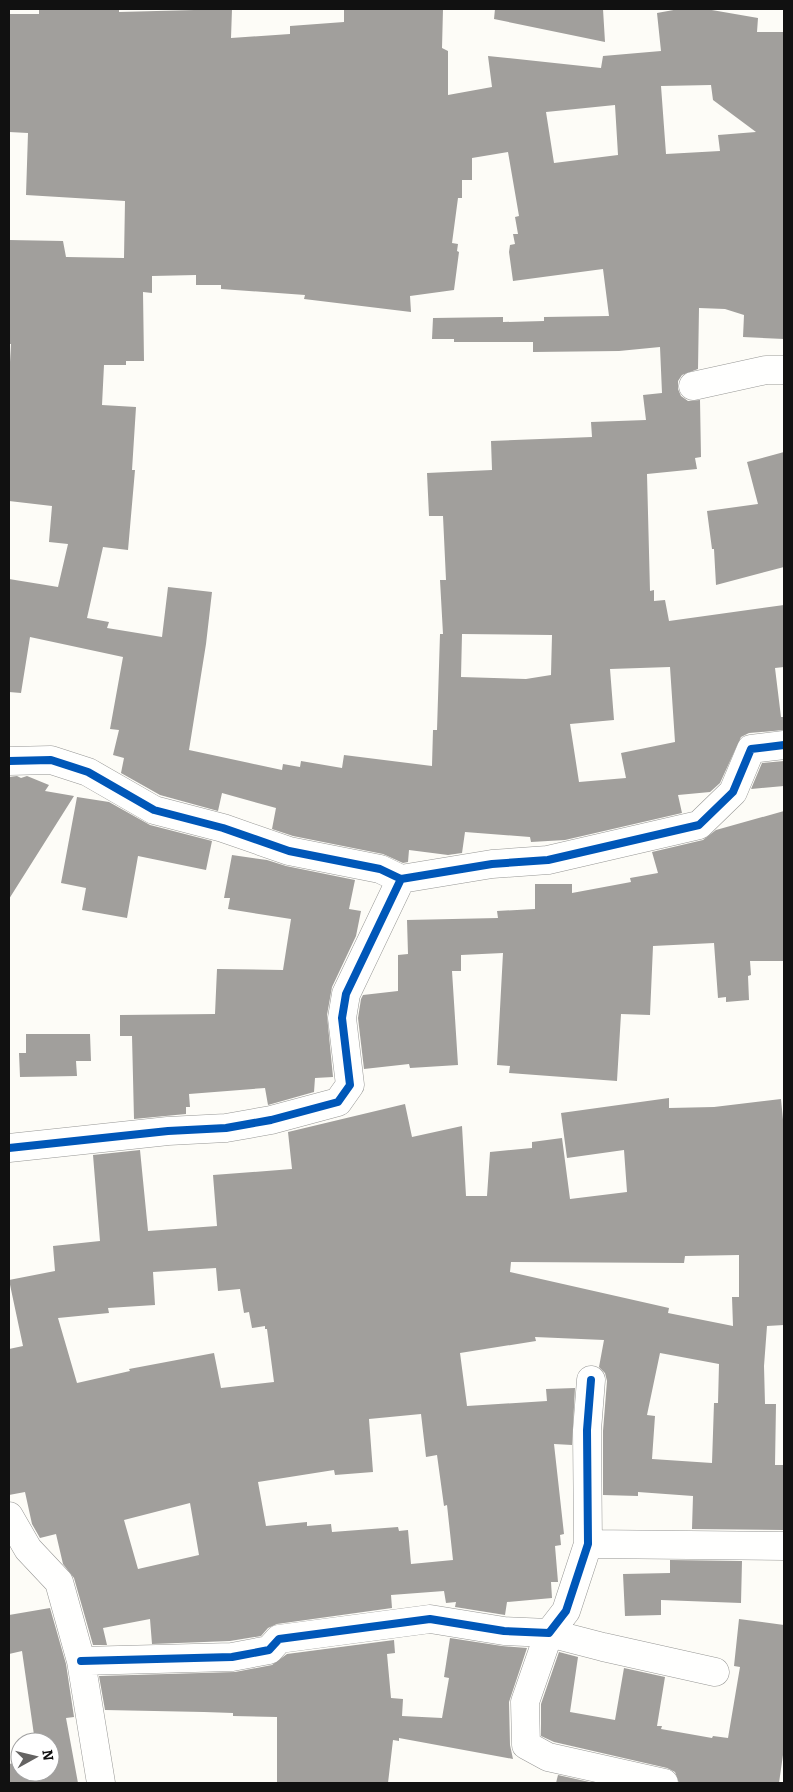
<svg xmlns="http://www.w3.org/2000/svg" width="793" height="1792" font-family="Bitter,serif">
<style>
.building{fill:#a19f9c;fill-rule:evenodd}
.lines{fill:none;stroke-linecap:round;stroke-linejoin:round}
.minor-casing{stroke:#979795;stroke-width:29}
.minor{stroke:#fffffe;stroke-width:28}
.cycleway-casing{stroke:#fff;stroke-width:11}
.cycleway{stroke:#0057b8;stroke-width:8}
</style>
<rect width="100%" height="100%" fill="#fdfcf7"/>
<!-- building -->
<path class="building" d="M 39,9 L 119,9 L 119,12 L 232,9 L 231,38 L 290,34 L 290,26 L 344,22 L 344,9 L 443,9 L 442,48 L 448,51 L 448,95 L 492,87 L 488,56 L 601,68 L 603,56 L 661,51 L 657,13 L 679,9 L 706,9 L 758,18 L 757,32 L 784,32 L 784,339 L 743,337 L 744,315 L 725,309 L 699,308 L 698,369 L 682,375 L 678,381 L 678,389 L 681,396 L 688,401 L 700,400 L 701,457 L 695,458 L 697,469 L 647,474 L 650,591 L 654,590 L 654,601 L 665,600 L 669,621 L 784,605 L 784,667 L 775,668 L 781,717 L 784,717 L 784,730 L 749,733 L 741,737 L 720,783 L 710,792 L 678,795 L 682,813 L 565,840 L 531,842 L 530,837 L 465,832 L 462,853 L 448,855 L 409,850 L 408,862 L 403,863 L 383,854 L 293,836 L 272,829 L 276,808 L 222,793 L 218,811 L 160,795 L 121,773 L 124,758 L 113,755 L 119,730 L 110,729 L 123,657 L 30,637 L 21,693 L 9,692 L 9,579 L 58,587 L 68,544 L 49,542 L 52,506 L 9,501 L 9,380 L 11,344 L 9,344 L 9,240 L 63,241 L 66,257 L 124,258 L 125,201 L 26,195 L 28,133 L 9,132 L 9,17 L 10,14 L 39,14 ZM 711,85 L 713,100 L 756,132 L 718,135 L 720,151 L 666,154 L 661,86 ZM 615,105 L 618,155 L 554,163 L 546,112 ZM 508,152 L 519,216 L 515,217 L 518,234 L 513,234 L 515,244 L 510,245 L 509,252 L 513,281 L 603,269 L 609,316 L 544,317 L 544,321 L 503,322 L 503,317 L 433,318 L 432,339 L 454,339 L 454,342 L 533,342 L 533,352 L 619,351 L 660,347 L 662,393 L 643,395 L 646,420 L 591,422 L 592,437 L 491,441 L 492,470 L 427,473 L 429,516 L 443,516 L 446,580 L 440,580 L 443,634 L 440,634 L 437,730 L 433,730 L 432,766 L 344,755 L 342,768 L 301,761 L 300,767 L 283,764 L 282,770 L 189,750 L 206,644 L 212,592 L 168,587 L 162,637 L 107,628 L 109,622 L 87,618 L 103,547 L 128,550 L 135,470 L 132,470 L 136,407 L 102,405 L 104,365 L 126,365 L 126,361 L 144,361 L 143,292 L 152,293 L 152,276 L 196,275 L 196,285 L 221,285 L 221,289 L 305,295 L 304,299 L 411,312 L 410,296 L 454,290 L 459,252 L 457,251 L 458,244 L 452,243 L 458,198 L 462,198 L 462,180 L 472,180 L 472,158 ZM 462,634 L 552,635 L 551,675 L 526,679 L 461,677 ZM 670,667 L 675,742 L 621,753 L 626,778 L 579,782 L 570,724 L 614,720 L 610,669 Z
M 495,9 L 603,9 L 605,42 L 494,19 Z
M 784,452 L 784,567 L 716,585 L 714,549 L 712,549 L 707,511 L 758,504 L 747,462 Z
M 784,761 L 784,786 L 751,789 L 762,763 Z
M 17,776 L 21,778 L 27,776 L 49,785 L 45,791 L 74,796 L 9,899 L 9,777 Z
M 77,797 L 109,802 L 150,825 L 212,841 L 206,870 L 138,856 L 127,918 L 82,910 L 86,888 L 61,883 Z
M 784,811 L 784,961 L 750,961 L 751,975 L 748,976 L 749,1000 L 726,1002 L 726,997 L 718,998 L 714,943 L 653,946 L 650,1015 L 621,1014 L 617,1081 L 509,1073 L 510,1066 L 497,1065 L 503,953 L 461,955 L 461,971 L 452,971 L 458,1065 L 410,1068 L 409,1064 L 364,1069 L 358,1018 L 361,999 L 363,995 L 398,991 L 398,955 L 408,954 L 407,920 L 498,918 L 497,911 L 535,909 L 535,884 L 572,884 L 572,893 L 631,882 L 630,878 L 658,873 L 652,852 L 703,840 L 716,830 Z
M 232,855 L 267,860 L 286,866 L 355,880 L 349,909 L 361,911 L 356,936 L 332,987 L 327,1015 L 333,1077 L 315,1078 L 314,1092 L 268,1105 L 265,1088 L 189,1094 L 190,1107 L 186,1107 L 186,1114 L 134,1119 L 132,1036 L 120,1036 L 120,1015 L 215,1014 L 217,969 L 283,970 L 291,919 L 228,909 L 230,898 L 224,898 Z
M 26,1034 L 90,1034 L 91,1061 L 76,1061 L 77,1076 L 20,1077 L 19,1053 L 26,1053 Z
M 669,1098 L 669,1108 L 714,1107 L 781,1099 L 784,1130 L 784,1325 L 767,1326 L 764,1366 L 765,1404 L 776,1404 L 775,1465 L 784,1465 L 784,1530 L 692,1529 L 693,1496 L 638,1492 L 638,1496 L 603,1495 L 603,1431 L 607,1381 L 605,1373 L 599,1367 L 604,1340 L 535,1337 L 536,1341 L 460,1353 L 467,1406 L 547,1401 L 546,1389 L 575,1388 L 572,1445 L 554,1444 L 564,1534 L 560,1535 L 561,1545 L 555,1546 L 558,1582 L 551,1582 L 552,1598 L 507,1602 L 505,1615 L 455,1607 L 456,1602 L 446,1603 L 444,1591 L 391,1595 L 392,1608 L 277,1624 L 268,1628 L 261,1636 L 230,1641 L 152,1644 L 150,1619 L 103,1628 L 107,1645 L 93,1645 L 74,1578 L 63,1564 L 56,1534 L 40,1538 L 32,1524 L 25,1492 L 9,1495 L 9,1349 L 23,1346 L 9,1280 L 55,1271 L 53,1246 L 100,1241 L 93,1155 L 140,1150 L 148,1231 L 217,1226 L 213,1175 L 292,1169 L 288,1132 L 405,1104 L 412,1137 L 462,1126 L 466,1196 L 487,1196 L 490,1152 L 532,1148 L 532,1142 L 562,1138 L 570,1199 L 627,1192 L 624,1150 L 567,1158 L 561,1113 ZM 739,1255 L 739,1297 L 732,1297 L 733,1326 L 668,1313 L 669,1308 L 510,1272 L 511,1262 L 684,1263 L 685,1256 ZM 216,1268 L 218,1291 L 240,1289 L 244,1313 L 249,1312 L 252,1328 L 265,1326 L 265,1329 L 267,1329 L 274,1382 L 221,1388 L 214,1353 L 129,1369 L 130,1371 L 77,1383 L 58,1318 L 109,1313 L 108,1308 L 155,1305 L 153,1272 ZM 660,1353 L 719,1364 L 718,1403 L 714,1403 L 712,1463 L 652,1459 L 655,1416 L 647,1415 ZM 421,1414 L 426,1457 L 437,1455 L 444,1506 L 447,1505 L 453,1560 L 411,1564 L 408,1530 L 399,1531 L 398,1527 L 332,1532 L 331,1524 L 307,1526 L 307,1522 L 266,1526 L 258,1482 L 334,1470 L 335,1475 L 373,1472 L 369,1419 ZM 190,1503 L 199,1555 L 138,1569 L 124,1520 Z
M 670,1560 L 742,1561 L 741,1603 L 661,1600 L 661,1615 L 625,1616 L 623,1574 L 670,1573 Z
M 50,1608 L 66,1664 L 74,1717 L 66,1718 L 78,1783 L 9,1783 L 9,1764 L 20,1762 L 20,1772 L 50,1772 L 50,1742 L 35,1742 L 22,1651 L 9,1654 L 9,1615 Z
M 739,1619 L 784,1625 L 784,1748 L 779,1783 L 679,1783 L 675,1772 L 667,1768 L 554,1742 L 541,1736 L 541,1704 L 559,1652 L 578,1657 L 570,1712 L 615,1720 L 624,1668 L 665,1677 L 657,1726 L 662,1726 L 661,1729 L 712,1738 L 713,1736 L 728,1738 L 740,1667 L 734,1666 Z
M 450,1638 L 502,1646 L 527,1648 L 509,1702 L 510,1745 L 513,1759 L 399,1738 L 399,1741 L 393,1740 L 388,1783 L 277,1783 L 277,1717 L 233,1716 L 233,1713 L 204,1712 L 105,1710 L 99,1676 L 235,1672 L 272,1665 L 287,1654 L 394,1640 L 395,1653 L 387,1654 L 391,1698 L 403,1699 L 402,1716 L 442,1718 L 449,1678 L 444,1677 Z
M 558,1775 L 594,1783 L 556,1783 Z"/>
<g class="lines">
<defs>
<path id="minor" d="M 693,386 L 766,370 L 784,370
M 9,761 L 51,760 L 88,772 L 154,810 L 223,828 L 289,851 L 380,869 L 401,879 L 492,864 L 548,860 L 699,825 L 733,792 L 751,749 L 784,745
M 9,1148 L 168,1131 L 226,1128 L 271,1120 L 338,1102 L 350,1085 L 342,1018 L 346,994 L 401,879
M 9,1516 L 28,1549 L 59,1582 L 81,1661 L 101,1783
M 588,1544 L 784,1546
M 81,1661 L 232,1657 L 269,1650 L 279,1639 L 430,1619 L 504,1631 L 549,1633 L 566,1611 L 588,1544 L 587,1430 L 591,1380
M 664,1783 L 548,1757 L 526,1745 L 525,1702 L 549,1633 L 603,1647 L 715,1672"/>
</defs>
<!-- minor casing -->
<use href="#minor" class="minor-casing"/>
<!-- minor -->
<use href="#minor" class="minor"/>
<defs>
<path id="cycleway" d="M 9,761 L 51,760 L 88,772 L 154,810 L 223,828 L 289,851 L 380,869 L 401,879 L 492,864 L 548,860 L 699,825 L 733,792 L 751,749 L 784,745
M 9,1148 L 168,1131 L 226,1128 L 271,1120 L 338,1102 L 350,1085 L 342,1018 L 346,994 L 401,879
M 81,1661 L 232,1657 L 269,1650 L 279,1639 L 430,1619 L 504,1631 L 549,1633 L 566,1611 L 588,1544 L 587,1430 L 591,1380"/>
</defs>
<!-- cycleway casing -->
<use href="#cycleway" class="cycleway-casing"/>
<!-- cycleway -->
<use href="#cycleway" class="cycleway"/>
</g>
<!-- border -->
<rect width="793" height="1792" fill="none" stroke="#111111" stroke-width="20"/>
<!-- north arrow -->
<g transform="translate(35 1757) rotate(82)"><circle r="24" fill="#ffffff" stroke="#a0a0a0"/>
<path d="M0-4L9 19L0 12L-9 19Z" fill="#646362"/>
<text y="-8" font-size="14" font-weight="bold" text-anchor="middle" fill="#111111">N</text>
</g>
</svg>
